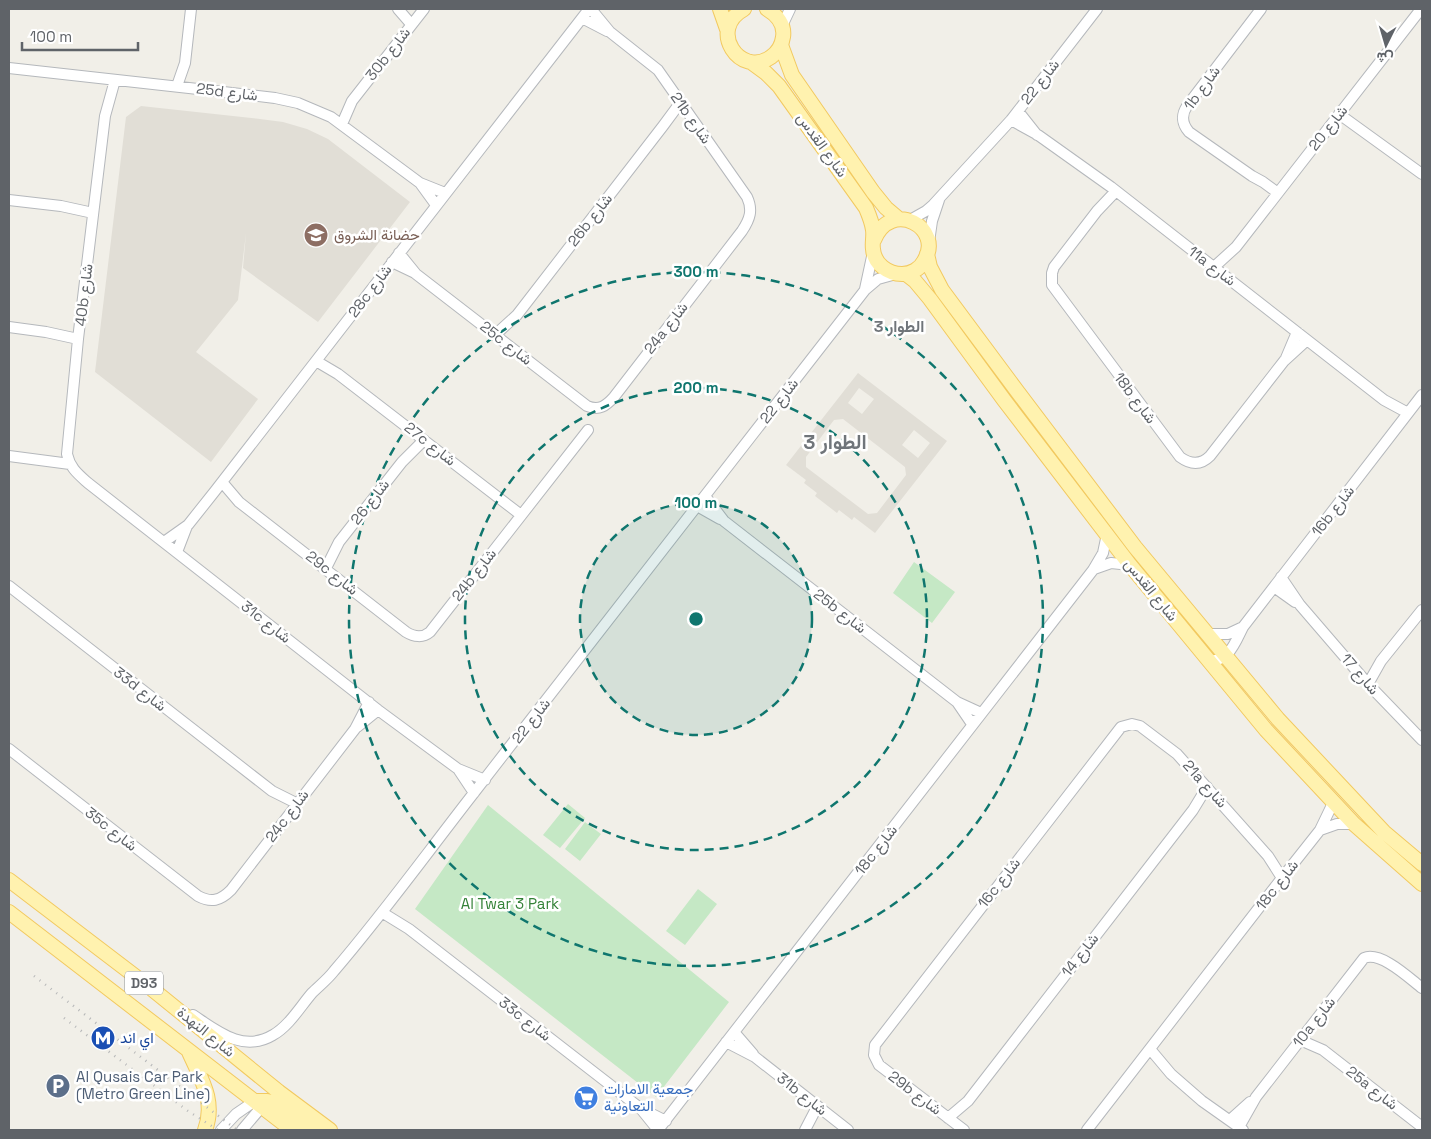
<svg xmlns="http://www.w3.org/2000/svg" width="1431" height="1139" font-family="'Space Grotesk',Vazirmatn,sans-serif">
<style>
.education{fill:#e1ded6;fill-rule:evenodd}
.green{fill:#c5e8c5}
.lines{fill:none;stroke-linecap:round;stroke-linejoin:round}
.minor-casing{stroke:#b5b8bc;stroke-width:12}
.major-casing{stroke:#f2c960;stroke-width:16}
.minor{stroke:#fff;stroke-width:10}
.major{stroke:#fff2af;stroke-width:14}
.rail{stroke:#b6b7b8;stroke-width:2.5;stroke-dasharray:1 6;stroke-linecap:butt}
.ring{fill:none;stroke:#0f766e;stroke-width:2.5;stroke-dasharray:9 6}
.labels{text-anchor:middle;stroke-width:5;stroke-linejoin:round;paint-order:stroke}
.shield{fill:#fff;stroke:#8f9295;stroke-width:1}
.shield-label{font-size:14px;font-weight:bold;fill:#5f6368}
.street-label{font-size:15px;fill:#5f6368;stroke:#fff}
.education-label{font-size:15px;fill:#785e54;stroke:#fff;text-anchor:start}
.park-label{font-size:15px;fill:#348238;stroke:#fff}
.transit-label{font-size:15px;fill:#164399;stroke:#fff;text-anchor:start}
.service-label{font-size:15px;fill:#4e5e75;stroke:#fff;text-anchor:start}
.shop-label{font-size:15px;fill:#366cbe;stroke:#fff;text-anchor:start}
.neighbourhood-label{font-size:16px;font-weight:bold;fill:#70757a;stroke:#fff}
.district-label{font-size:20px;font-weight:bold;fill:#70757a;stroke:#fff}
.centre{fill:#0f766e;stroke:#fff;stroke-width:2.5}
.ring-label{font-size:15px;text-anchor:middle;font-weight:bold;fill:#0f766e;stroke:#fff;stroke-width:5;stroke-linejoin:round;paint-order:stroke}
</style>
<rect width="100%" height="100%" fill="#f1efe8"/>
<!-- education -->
<path class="education" d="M 141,106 L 260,119 L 283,122 L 307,129 L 328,139 L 410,202 L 318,322 L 243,268 L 246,233 L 238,300 L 196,352 L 258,399 L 211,462 L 95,372 L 126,117 Z
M 858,373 L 947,441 L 875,533 L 854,517 L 852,520 L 839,510 L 837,513 L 815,496 L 817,493 L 804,483 L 806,480 L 786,465 ZM 859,388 L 874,399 L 862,414 L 848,403 ZM 843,419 L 905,467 L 906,475 L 877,513 L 868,514 L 806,467 L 806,457 L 834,420 ZM 914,430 L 930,443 L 918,458 L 902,445 Z"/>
<!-- green -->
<path class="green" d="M 914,562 L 955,592 L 932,623 L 893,593 Z
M 568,804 L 585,818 L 560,848 L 543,835 Z
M 488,805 L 729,1002 L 656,1097 L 415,909 Z
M 585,822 L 601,834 L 580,861 L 565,849 Z
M 698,889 L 717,904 L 685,945 L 666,931 Z"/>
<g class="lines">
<defs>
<path id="minor" d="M 398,9 L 411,24
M 1261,9 L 1187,106 C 1181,115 1182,124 1189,132 L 1252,176 L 1263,182 L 1278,193
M 582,18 L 607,31
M 782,26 L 790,9
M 9,68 L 189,88 L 275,98 L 298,103 L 331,117 L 420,183 L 445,193
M 115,80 L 105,116 L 78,339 L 67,454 C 70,468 78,474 88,483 L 378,710 L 458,769 L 485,780
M 177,86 L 185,63 L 191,9
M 1018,111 L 1037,135
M 1339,114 L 1422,174
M 1011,120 L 1038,135 L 1111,187 L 1384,400 L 1408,413
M 342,124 L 352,101 L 424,9
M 420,183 L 436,205
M 1116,191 L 1097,211 L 1054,267 L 1052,273 L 1052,285 L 1180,457 C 1191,465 1201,465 1210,456 L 1284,361 L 1307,340
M 9,200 L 61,206 L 93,213
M 910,220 L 926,211 L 933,205 L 1011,120 L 1097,9
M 929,242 L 932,221 L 939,200
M 399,253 L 416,274 L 587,406 C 599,411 606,406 614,397 L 742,231 C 750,219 753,210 747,197 L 658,70 L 610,32 L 591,9
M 392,262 L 415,273
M 1214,267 L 1236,247 L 1421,9
M 865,289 L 873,252
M 9,327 L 46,332 L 78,339
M 495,335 L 517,315 L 663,126 L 680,103
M 1286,358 L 1297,332
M 316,361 L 338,374 L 521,515
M 9,456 L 70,464
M 222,482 L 239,502 L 406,632 C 414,637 423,638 430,632 L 588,430
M 705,496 L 724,521 L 957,702 L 981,713
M 697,506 L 720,519
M 164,542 L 188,525 L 215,491 L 589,9
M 177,552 L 187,526
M 326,568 L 339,542 L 402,462 L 424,440
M 1094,569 L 1111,563 L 1130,565
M 1281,577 L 1300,605 L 1368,684 L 1422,740
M 9,586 L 272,791 L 296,803
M 1274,587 L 1295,602
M 1206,634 L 1228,634 L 1243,627
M 1207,660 C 1228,664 1235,643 1243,627 L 1422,395
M 1368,684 L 1381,661 L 1422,610
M 957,702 L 972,724
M 357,727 L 378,710
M 9,749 L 198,896 C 211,903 220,901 231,890 L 355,729 L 369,702
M 458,769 L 474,793
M 1320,830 L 1337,824 L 1354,824
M 383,913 L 409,929 L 640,1108 L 666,1121
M 193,1015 C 217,1031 243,1053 273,1035 C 289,1026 300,1007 312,993 C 319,986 328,979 334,971 C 383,914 427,853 473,794 C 603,626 734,459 865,290 L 878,279 L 896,274
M 734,1032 L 753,1054
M 1300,1040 L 1323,1050 L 1422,1127
M 726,1042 L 755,1057 L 848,1130
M 1150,1049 L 1171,1074 L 1202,1101 L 1243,1130
M 641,1109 L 658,1130
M 948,1118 L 968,1101 L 1193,810 L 1207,787
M 1230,1120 L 1250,1102
M 1239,1127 L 1256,1097 L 1364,958 C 1381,951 1409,978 1422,988
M 221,1130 L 236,1114 L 255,1101
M 242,1130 L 265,1103
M 658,1130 L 1093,570 L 1103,553 L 1107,534
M 805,1130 L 817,1107
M 964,1130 L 879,1065 L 874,1055 L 875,1045 L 1121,727 L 1132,724 L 1140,726 L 1177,754 L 1268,856 L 1282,878
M 1087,1130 L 1282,878 L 1320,830 L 1333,803"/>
<path id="major" d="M 720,9 L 727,29
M 744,9 C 707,29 740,79 771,57 C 778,52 782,45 783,37 C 785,25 777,15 767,9
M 781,45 L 792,75 L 873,192 L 886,208 L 899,219
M 751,62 L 766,73 L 779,86 L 866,208 C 869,215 872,222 873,230 C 874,236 872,243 873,249 C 874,264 888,274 902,274 C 911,274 920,269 924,261 C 945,228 891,198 874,240
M 927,254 L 930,267 L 942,290 L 1017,391 L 1135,547 L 1278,719 L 1384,832 L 1422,864
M 906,274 L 915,281 L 930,299 L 1004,400 L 1130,565 L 1266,730 L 1354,824 L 1422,884
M 9,880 L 152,989 L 279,1092 L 330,1130
M 9,912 L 292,1130
M 189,1052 C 201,1079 216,1101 205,1130
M 255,1101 L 267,1101 L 274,1103 L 311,1130"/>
</defs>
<!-- minor casing -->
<use href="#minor" class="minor-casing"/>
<!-- major casing -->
<use href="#major" class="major-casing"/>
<!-- minor -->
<use href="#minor" class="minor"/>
<!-- major -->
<use href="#major" class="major"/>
<!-- rail -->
<path class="rail" d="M 34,976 L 237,1130
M 64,1018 L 188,1111 L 218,1130"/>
</g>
<!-- distance rings -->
<circle cx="696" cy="619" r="116" fill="#0f766e" fill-opacity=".12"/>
<g class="ring">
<circle cx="696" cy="619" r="116"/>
<circle cx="696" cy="619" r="231"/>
<circle cx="696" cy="619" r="347"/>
</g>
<!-- icons -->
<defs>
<symbol id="school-disc" viewBox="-11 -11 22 22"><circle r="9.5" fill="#8d6e63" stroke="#fff"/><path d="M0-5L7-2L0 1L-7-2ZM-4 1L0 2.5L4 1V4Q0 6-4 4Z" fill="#fff"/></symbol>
<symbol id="metro-disc" viewBox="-11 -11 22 22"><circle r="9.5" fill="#1a4fb4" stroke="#fff"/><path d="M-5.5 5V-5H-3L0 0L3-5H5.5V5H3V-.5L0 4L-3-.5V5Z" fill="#fff"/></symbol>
<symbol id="parking-disc" viewBox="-11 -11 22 22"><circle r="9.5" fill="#5c6f8a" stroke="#fff"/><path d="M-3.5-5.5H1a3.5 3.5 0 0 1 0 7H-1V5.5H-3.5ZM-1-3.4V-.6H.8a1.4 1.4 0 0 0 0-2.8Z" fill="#fff"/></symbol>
<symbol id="supermarket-disc" viewBox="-11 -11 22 22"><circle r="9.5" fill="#3f7fe0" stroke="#fff"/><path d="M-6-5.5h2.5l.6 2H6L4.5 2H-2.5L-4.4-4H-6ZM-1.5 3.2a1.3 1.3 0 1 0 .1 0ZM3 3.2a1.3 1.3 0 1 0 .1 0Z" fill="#fff"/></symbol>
</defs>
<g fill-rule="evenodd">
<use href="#school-disc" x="302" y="221" width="28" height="28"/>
<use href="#metro-disc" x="89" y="1024" width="28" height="28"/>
<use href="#parking-disc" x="44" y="1072" width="28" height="28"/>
<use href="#supermarket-disc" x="572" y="1084" width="28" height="28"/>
</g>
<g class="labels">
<!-- shield labels -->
<rect class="shield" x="125" y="971.5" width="38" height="23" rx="4"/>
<g class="shield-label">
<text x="144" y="988">D93</text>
</g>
<!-- street labels -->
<g class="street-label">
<text transform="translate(388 54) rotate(-52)" y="5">30b شارع</text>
<text transform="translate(1040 82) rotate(-52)" y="5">شارع 22</text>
<text transform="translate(1202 88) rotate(-54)" y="5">1b شارع</text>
<text transform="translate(227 92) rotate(7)" y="5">25d شارع</text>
<text transform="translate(691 118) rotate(55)" y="5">21b شارع</text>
<text transform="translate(1328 128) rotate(-52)" y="5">شارع 20</text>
<text transform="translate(822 145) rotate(54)" y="5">شارع القدس</text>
<text transform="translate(590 220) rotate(-52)" y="5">26b شارع</text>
<text transform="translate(1212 266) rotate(37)" y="5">11a شارع</text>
<text transform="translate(370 291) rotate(-53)" y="5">28c شارع</text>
<text transform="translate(84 295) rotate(-83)" y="5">40b شارع</text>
<text transform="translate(666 328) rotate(-52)" y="5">24a شارع</text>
<text transform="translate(506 343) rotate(38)" y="5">25c شارع</text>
<text transform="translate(1135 398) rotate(53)" y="5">18b شارع</text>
<text transform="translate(779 401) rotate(-52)" y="5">شارع 22</text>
<text transform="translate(430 444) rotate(38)" y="5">27c شارع</text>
<text transform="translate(370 502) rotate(-52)" y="5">شارع 26</text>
<text transform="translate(1333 511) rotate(-52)" y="5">16b شارع</text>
<text transform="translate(332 573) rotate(38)" y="5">29c شارع</text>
<text transform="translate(474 575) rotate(-52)" y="5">24b شارع</text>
<text transform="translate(1151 590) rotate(51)" y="5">شارع القدس</text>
<text transform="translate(840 611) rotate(38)" y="5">25b شارع</text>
<text transform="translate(266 622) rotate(38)" y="5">31c شارع</text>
<text transform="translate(1360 674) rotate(49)" y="5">شارع 17</text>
<text transform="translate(140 689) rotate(38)" y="5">33d شارع</text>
<text transform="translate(531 721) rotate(-52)" y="5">شارع 22</text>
<text transform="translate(1205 784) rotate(48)" y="5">21a شارع</text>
<text transform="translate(287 816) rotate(-53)" y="5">24c شارع</text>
<text transform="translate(111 829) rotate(38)" y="5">35c شارع</text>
<text transform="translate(876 850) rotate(-52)" y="5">18c شارع</text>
<text transform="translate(999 883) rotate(-52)" y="5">16c شارع</text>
<text transform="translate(1277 885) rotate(-52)" y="5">18c شارع</text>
<text transform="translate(1080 955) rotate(-52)" y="5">شارع 14</text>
<text transform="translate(525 1019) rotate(38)" y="5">33c شارع</text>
<text transform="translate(1314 1022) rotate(-52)" y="5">10a شارع</text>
<text transform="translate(206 1032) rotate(39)" y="5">شارع النهدة</text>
<text transform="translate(1372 1088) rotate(38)" y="5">25a شارع</text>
<text transform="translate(915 1093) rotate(37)" y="5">29b شارع</text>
<text transform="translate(802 1094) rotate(38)" y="5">31b شارع</text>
</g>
<!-- education labels -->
<g class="education-label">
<text x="334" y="240">حضانة الشروق</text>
</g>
<!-- park labels -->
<g class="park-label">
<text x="510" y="909">Al Twar 3 Park</text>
</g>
<!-- transit labels -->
<g class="transit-label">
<text x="120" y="1043">اي اند</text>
</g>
<!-- service labels -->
<g class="service-label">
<text x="76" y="1082">Al Qusais Car Park<tspan x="76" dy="17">(Metro Green Line)</tspan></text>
</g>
<!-- shop labels -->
<g class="shop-label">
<text x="604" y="1094">جمعية الامارات<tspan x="604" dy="17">التعاونية</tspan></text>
</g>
<!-- neighbourhood labels -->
<g class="neighbourhood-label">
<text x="899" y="332">الطوار 3</text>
</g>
<!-- district labels -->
<g class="district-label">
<text x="835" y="449">الطوار 3</text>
</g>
</g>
<circle cx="696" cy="619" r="8" class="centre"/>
<g class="ring-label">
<text x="696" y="277">300 m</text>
<text x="696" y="393">200 m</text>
<text x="696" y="508">100 m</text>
</g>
<!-- border -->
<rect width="1431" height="1139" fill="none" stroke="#5f6368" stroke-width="20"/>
<!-- north arrow -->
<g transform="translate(1386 45) rotate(185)" stroke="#ffffff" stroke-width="4" paint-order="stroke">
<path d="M0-4L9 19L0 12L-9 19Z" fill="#5f6368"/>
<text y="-8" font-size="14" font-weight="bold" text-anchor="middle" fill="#5f6368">ش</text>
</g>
<!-- scale -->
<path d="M22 42v8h116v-8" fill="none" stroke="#5f6368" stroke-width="2.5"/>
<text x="30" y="42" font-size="15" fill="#5f6368" stroke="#ffffff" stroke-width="4" paint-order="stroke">100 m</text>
</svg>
